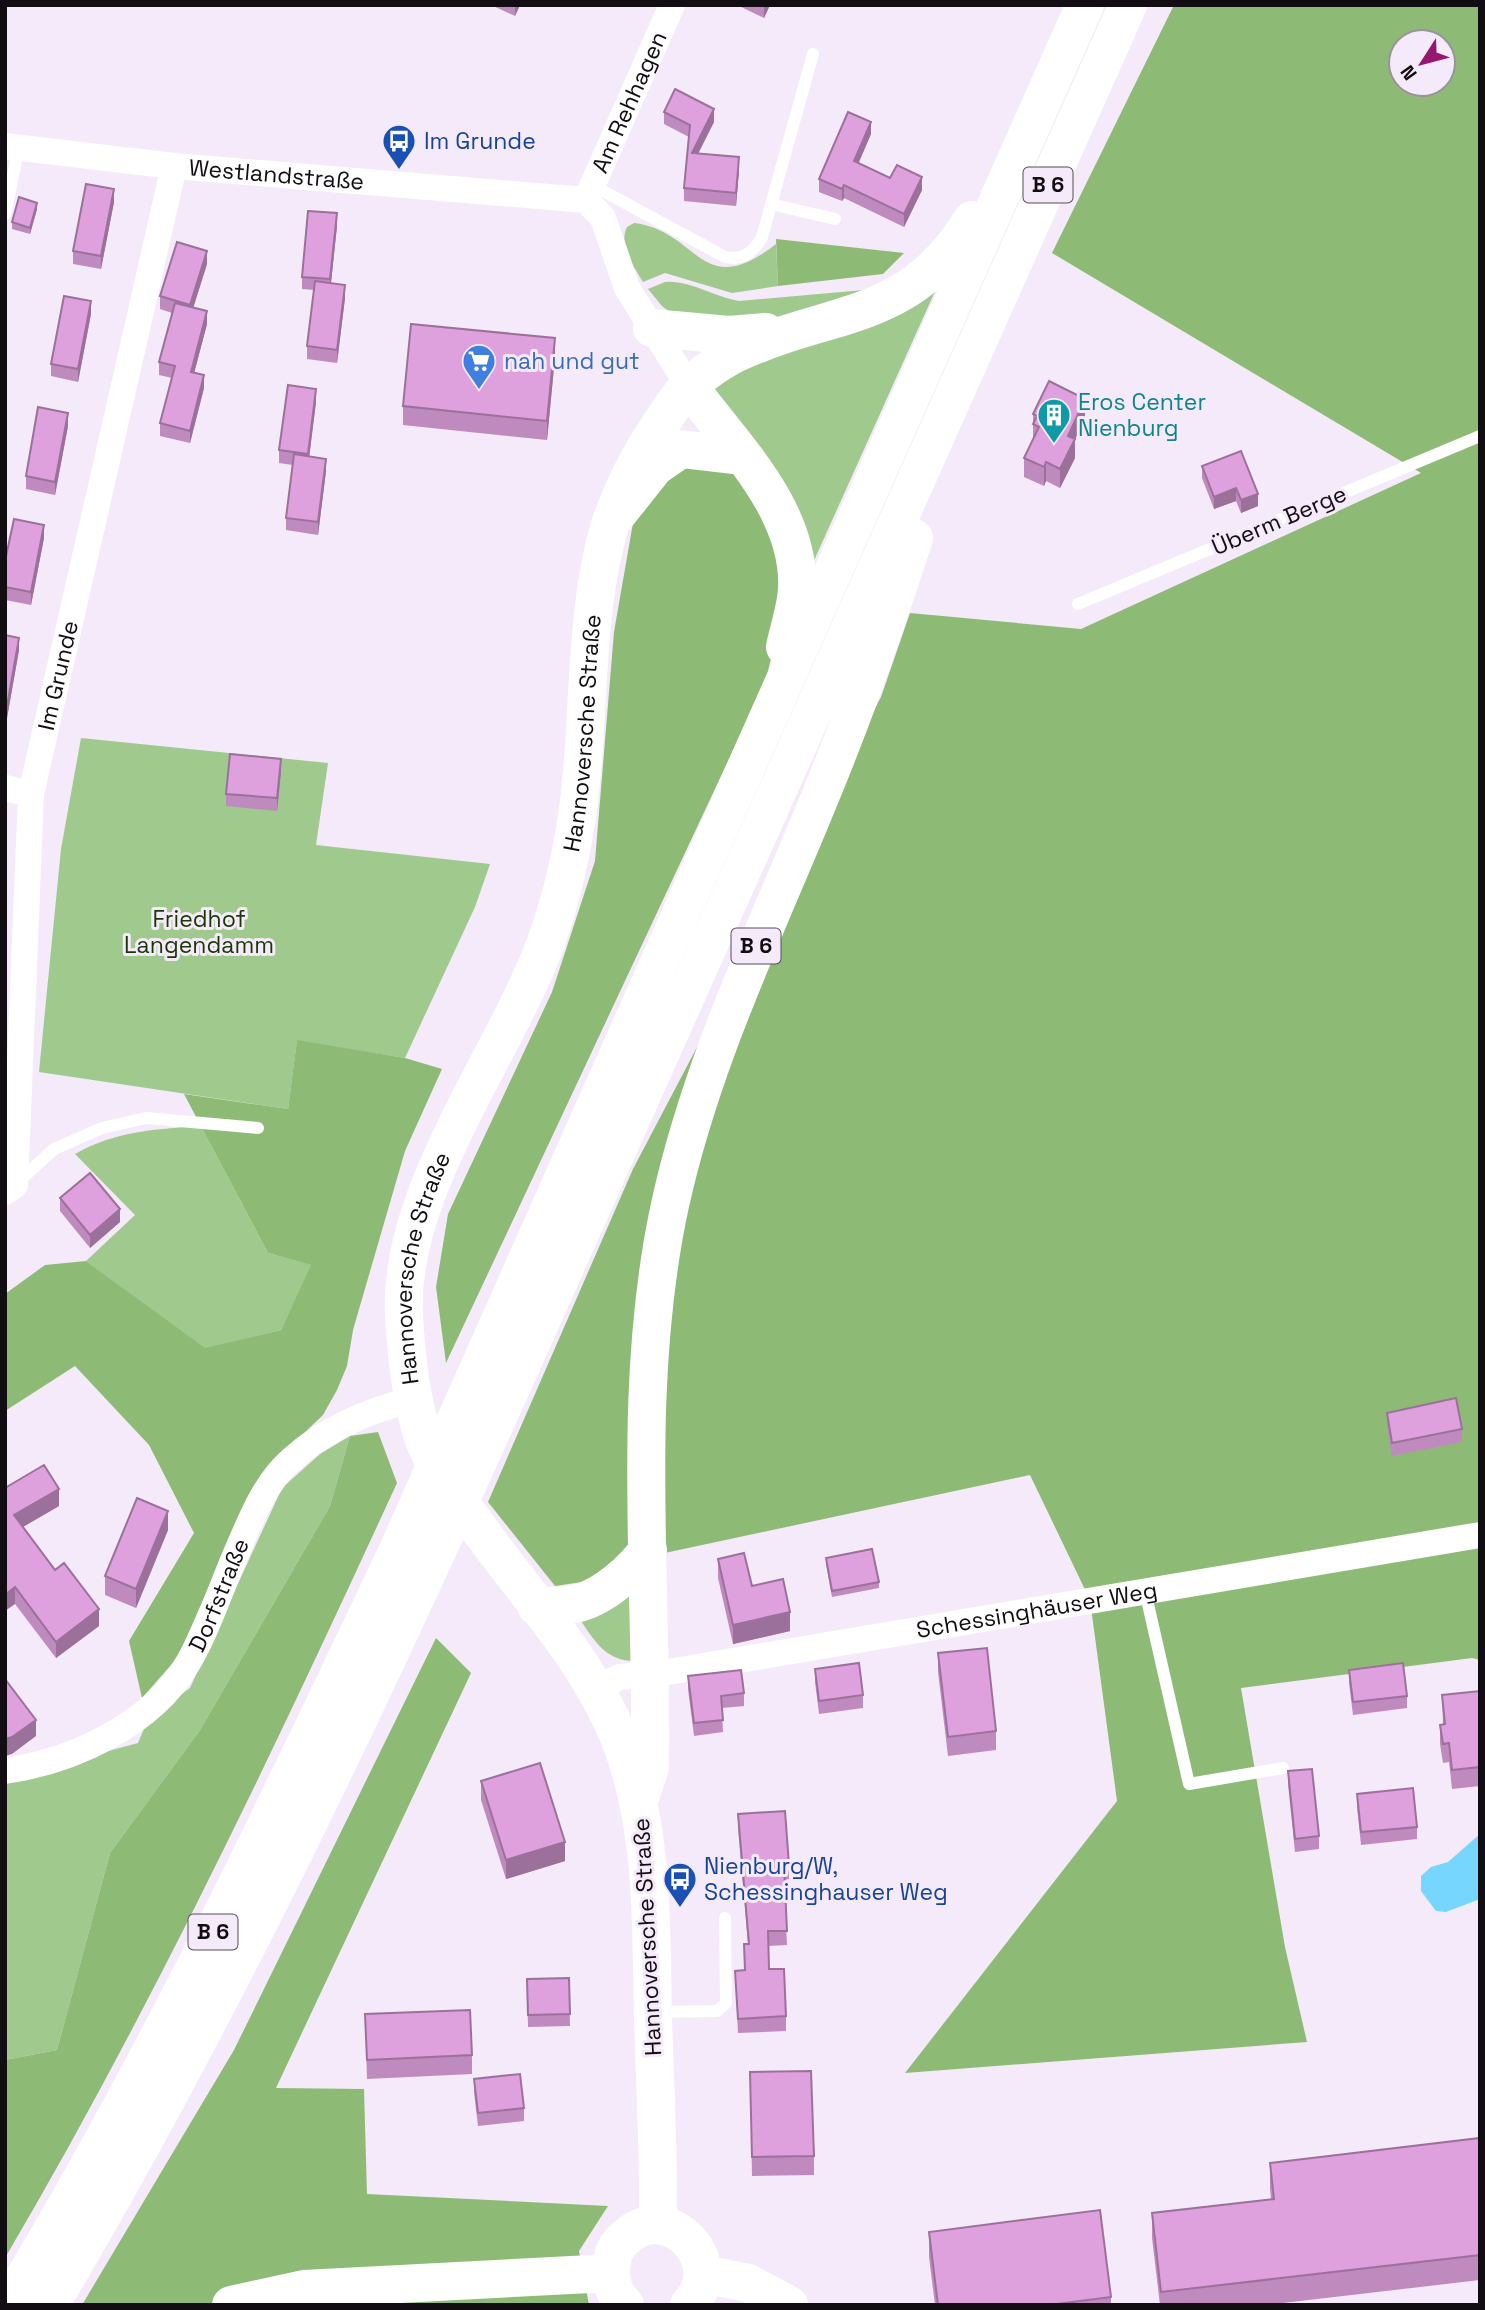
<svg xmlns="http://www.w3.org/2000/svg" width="1485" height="2310" font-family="'Space Grotesk',sans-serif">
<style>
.green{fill:#a0c98d}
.forest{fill:#8dbb76;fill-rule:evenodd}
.water{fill:#77d6fe}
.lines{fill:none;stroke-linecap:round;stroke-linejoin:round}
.lane{stroke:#fff;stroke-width:12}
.street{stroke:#fff;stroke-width:26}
.primary{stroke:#fff;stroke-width:38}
.highway{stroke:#fff;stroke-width:38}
.wall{fill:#bf8abe}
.shaded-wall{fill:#9b719b}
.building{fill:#dea1dd;stroke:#9b719b;stroke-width:2}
.labels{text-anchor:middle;stroke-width:6;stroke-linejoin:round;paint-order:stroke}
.shield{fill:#f5eaf9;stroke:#554f57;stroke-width:2}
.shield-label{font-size:21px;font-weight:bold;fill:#110d12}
.street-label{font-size:23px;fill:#110d12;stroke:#f5eaf9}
.transit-label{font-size:23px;fill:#164399;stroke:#f5eaf9;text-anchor:start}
.shop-label{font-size:23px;fill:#366cbe;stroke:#f5eaf9;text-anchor:start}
.culture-label{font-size:23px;fill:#0d838f;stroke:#f5eaf9;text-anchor:start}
.park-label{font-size:23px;fill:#193605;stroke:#f5eaf9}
</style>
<rect width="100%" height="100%" fill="#f5eaf9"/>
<!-- green -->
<path class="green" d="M 634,223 C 700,231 700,303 776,244 L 778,286 L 732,293 L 665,273 L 643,282 C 634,267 618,245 627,227 Z
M 665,282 C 690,280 714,297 739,301 L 864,290 L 794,319 L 675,316 L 662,306 L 648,289 Z
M 937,287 L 812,565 L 709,383 Z
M 81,738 L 328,763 L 316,845 L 490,864 L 475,907 L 405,1058 L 297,1041 L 288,1109 L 39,1072 L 61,849 Z
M 201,1126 L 268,1253 L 312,1265 L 281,1330 L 205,1349 L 86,1261 L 135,1215 L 75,1154 C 115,1131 157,1129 201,1126 Z
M 350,1436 L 330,1506 L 200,1730 L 110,1853 L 57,2050 L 5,2060 L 5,1779 L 138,1743 L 148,1719 L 190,1688 L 282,1488 L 320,1454 Z
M 636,1578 L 639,1661 C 604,1663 593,1638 575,1612 Z"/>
<!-- forest -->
<path class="forest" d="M 1174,5 L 1480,5 L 1480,1660 L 1472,1658 L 1241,1688 L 1285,1947 L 1307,2042 L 905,2073 L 1117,1801 L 1090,1600 L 1030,1475 L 660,1554 L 589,1581 L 555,1586 L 488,1502 L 633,1169 L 881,697 L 910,613 L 1081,629 L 1421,473 L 1052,253 ZM 1401,42 L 1443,42 L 1443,84 L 1401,84 Z
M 776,239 L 904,253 L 883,274 L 778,286 Z
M 699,458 L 743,475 L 778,537 L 786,593 L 766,680 L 446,1363 L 436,1287 L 448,1214 L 552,992 L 595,861 L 614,632 L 633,523 L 662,472 Z
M 297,1040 L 405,1058 L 442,1069 L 405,1151 L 353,1330 L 347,1366 L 337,1390 L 323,1415 L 282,1454 L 239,1518 L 178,1657 L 142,1698 L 129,1641 L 194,1533 L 149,1445 L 75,1366 L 5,1411 L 5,1294 L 45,1265 L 86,1261 L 205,1348 L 281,1330 L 311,1265 L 268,1253 L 184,1094 L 288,1109 Z
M 378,1432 L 397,1483 C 276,1746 152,2008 5,2258 L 5,2060 L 57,2050 L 110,1853 L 200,1730 L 330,1506 L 350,1436 Z
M 436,1638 L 471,1673 L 276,2088 L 364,2089 L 367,2194 L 608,2206 L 579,2251 L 589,2305 L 82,2305 L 234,2050 Z"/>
<!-- water -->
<path class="water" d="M 1480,1834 L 1480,1899 L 1446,1912 L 1436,1911 L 1421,1891 L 1421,1876 L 1431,1867 L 1448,1862 Z"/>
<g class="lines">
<!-- lane -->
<path class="lane" d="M 592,185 L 725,257 C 742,261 754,252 762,237 L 813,54
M 771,204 L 835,219
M 5,214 L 19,147
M 1078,604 L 1480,436
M 18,1182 L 54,1149 L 102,1128 L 146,1118 L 258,1128
M 1145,1591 L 1189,1784 L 1283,1768
M 657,2012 L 717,2011 L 726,2003 L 725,1918"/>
<!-- street -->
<g class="street">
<path id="s1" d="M 5,146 L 174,166 L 586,200 L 603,218 L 627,288 L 688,385"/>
<path id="s2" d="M 586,200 L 672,5"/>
<path d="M 5,788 L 31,794"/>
<path id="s3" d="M 5,1192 L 15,1185 L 31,794 L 174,166"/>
<path id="s4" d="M 595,1689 L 620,1677 L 668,1672 L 1480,1535"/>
<path id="s5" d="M 5,1771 C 73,1761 152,1725 188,1663 C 208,1629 221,1588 237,1551 C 251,1519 264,1484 291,1460 C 326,1428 368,1411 414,1399"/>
</g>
<!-- primary -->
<g class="primary">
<path id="s6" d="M 658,2225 C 659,2156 655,2087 653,2018 C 651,1927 654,1832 622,1745 C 590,1659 521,1590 470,1516 C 454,1492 434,1467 424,1440 C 411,1401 406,1355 404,1314 C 398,1200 492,1071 536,967 C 554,926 566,879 574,835 C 592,734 581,618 611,522 C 628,471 656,428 688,385"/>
<path d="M 703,2274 L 748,2283 L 789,2305"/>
<path d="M 625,2305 C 612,2292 609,2278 612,2261 C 613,2252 618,2244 625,2238 C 668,2197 730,2263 689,2305"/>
</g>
<!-- highway -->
<path class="highway" d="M 652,328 L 729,335 L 766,332
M 612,521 L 655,467 L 681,449 L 741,456
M 785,647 C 789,628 796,608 797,589 C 801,510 732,445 688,385 C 704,374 719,361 737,353 C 834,308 908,324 972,220
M 536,1606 C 549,1605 566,1607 579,1603 C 606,1595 632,1571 648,1550
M 639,1801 L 650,1767 C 653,1581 630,1389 670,1205 C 702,1058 769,924 825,785 C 858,704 887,622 914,538
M 8,2305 C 155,2062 277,1806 398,1550 L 1085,5
M 50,2305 C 268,1938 440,1548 613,1160 C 785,775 957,390 1128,5
M 231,2305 L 304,2289 L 610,2273"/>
</g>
<!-- wall -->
<path class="wall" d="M 491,5 L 520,5 L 515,16 Z
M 737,5 L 770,5 L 764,18 Z
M 664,112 L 714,122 L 698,153 L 739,170 L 736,206 L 684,201 L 684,188 L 689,137 L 664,124 Z
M 871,134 L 858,163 L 890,178 L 922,190 L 904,227 L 844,198 L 842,201 L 819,192 L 819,179 Z
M 114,202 L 101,269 L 73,264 L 73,251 Z
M 37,209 L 30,234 L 12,229 L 12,222 Z
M 337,226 L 331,283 L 345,298 L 337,363 L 307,359 L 307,346 L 314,290 L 302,289 L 302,277 Z
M 207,264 L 193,308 L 207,324 L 194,373 L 204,388 L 190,443 L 160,436 L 160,423 L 172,378 L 159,375 L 159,362 L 172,313 L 160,309 L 160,296 Z
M 91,314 L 78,382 L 51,376 L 51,364 Z
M 555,357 L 547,440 L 403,425 L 403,406 Z
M 316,402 L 309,456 L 326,471 L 318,535 L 286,530 L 286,518 L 293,465 L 279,463 L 279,450 Z
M 1033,414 L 1085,418 L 1075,439 L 1075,458 L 1060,488 L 1046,481 L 1044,486 L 1024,477 L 1024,458 L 1033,440 Z
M 68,426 L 55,495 L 26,489 L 26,476 Z
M 1241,451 L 1258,506 L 1241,513 L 1236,501 L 1214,509 L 1202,478 L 1202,466 Z
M 44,538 L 31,605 L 5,600 L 5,561 Z
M 5,635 L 19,650 L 7,718 L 5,718 Z
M 281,772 L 277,811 L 226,806 L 226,794 Z
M 60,1198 L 120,1222 L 90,1248 L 60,1211 Z
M 1387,1413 L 1462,1429 L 1462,1442 L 1392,1456 L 1387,1426 Z
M 5,1488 L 59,1506 L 23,1527 L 99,1626 L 56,1658 L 15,1604 Z
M 168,1530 L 136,1608 L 105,1595 L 105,1576 Z
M 826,1558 L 879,1582 L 879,1588 L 832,1597 L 826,1564 Z
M 718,1559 L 752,1586 L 790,1631 L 733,1644 L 718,1578 Z
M 938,1653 L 996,1731 L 996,1750 L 948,1756 L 938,1672 Z
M 815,1669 L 863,1695 L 863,1708 L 819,1714 L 815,1682 Z
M 1349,1670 L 1407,1696 L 1407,1708 L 1353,1715 L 1349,1683 Z
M 688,1676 L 744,1693 L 744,1706 L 722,1708 L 723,1732 L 694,1736 L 688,1689 Z
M 1480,1691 L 1480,1786 L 1452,1789 L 1449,1762 L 1443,1763 L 1440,1744 L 1440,1725 L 1443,1724 L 1442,1695 Z
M 1288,1771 L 1319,1836 L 1319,1849 L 1295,1852 L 1288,1784 Z
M 481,1781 L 565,1861 L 506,1879 L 481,1800 Z
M 1357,1794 L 1417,1827 L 1417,1839 L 1361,1845 L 1357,1807 Z
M 738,1814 L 789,1865 L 789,1879 L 784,1880 L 787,1945 L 768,1946 L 769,1969 L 786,2016 L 786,2031 L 738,2033 L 735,1971 L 745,1970 L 744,1944 L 748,1944 L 738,1828 Z
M 569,1978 L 570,2026 L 528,2027 L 527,1979 Z
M 365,2014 L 472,2055 L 472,2074 L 367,2079 Z
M 750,2072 L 814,2156 L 814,2175 L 752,2176 Z
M 474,2079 L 524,2108 L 524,2121 L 478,2126 L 474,2092 Z
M 1480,2138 L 1480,2280 L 1266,2305 L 1160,2305 L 1152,2238 L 1152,2213 L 1271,2199 L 1270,2188 L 1270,2163 Z
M 929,2232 L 1111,2297 L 1111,2305 L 935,2305 L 929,2257 Z"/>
<!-- shaded-wall -->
<path class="shaded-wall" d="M 515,5 L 520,5 L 515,16 Z
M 764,5 L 770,5 L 764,18 Z
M 714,109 L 714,122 L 692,166 L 692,153 Z
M 871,122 L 871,134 L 854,174 L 854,161 Z
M 739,157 L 739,170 L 736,206 L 736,193 Z
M 922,177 L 922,190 L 904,227 L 904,214 Z
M 844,185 L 844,198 L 842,201 L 842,189 Z
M 114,189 L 114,202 L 101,269 L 101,256 Z
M 37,203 L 37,209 L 30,234 L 30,228 Z
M 337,213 L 337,226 L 330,292 L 330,279 Z
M 207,251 L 207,264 L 190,318 L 190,305 Z
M 345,285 L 345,298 L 337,363 L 337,350 Z
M 91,301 L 91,314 L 78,382 L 78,369 Z
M 207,311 L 207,324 L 191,385 L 191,372 Z
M 555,338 L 555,357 L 547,440 L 547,421 Z
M 204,375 L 204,388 L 190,443 L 190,431 Z
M 316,389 L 316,402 L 308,467 L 308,454 Z
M 1085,399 L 1085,418 L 1071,448 L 1075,439 L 1075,458 L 1060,488 L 1060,469 L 1068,436 Z
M 68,413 L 68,426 L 55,495 L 55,482 Z
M 326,459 L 326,471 L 318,535 L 318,522 Z
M 1046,462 L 1046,481 L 1044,486 L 1044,467 Z
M 1236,488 L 1236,501 L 1214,509 L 1214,497 Z
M 1258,494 L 1258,506 L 1241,513 L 1241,500 Z
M 44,525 L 44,538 L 31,605 L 31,592 Z
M 19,638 L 19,650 L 7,718 L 7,706 Z
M 281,759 L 281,772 L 277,811 L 277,798 Z
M 120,1209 L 120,1222 L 90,1248 L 90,1235 Z
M 59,1489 L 59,1506 L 14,1532 L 14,1515 Z
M 168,1511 L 168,1530 L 136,1608 L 136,1589 Z
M 15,1587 L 15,1604 L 5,1611 L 5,1595 Z
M 99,1609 L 99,1626 L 56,1658 L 56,1642 Z
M 790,1612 L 790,1631 L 733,1644 L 733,1625 Z
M 36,1720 L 36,1736 L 12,1754 L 5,1756 L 5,1739 Z
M 565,1842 L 565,1861 L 506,1879 L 506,1860 Z"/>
<!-- building -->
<path class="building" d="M 675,89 L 714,109 L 692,153 L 739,157 L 736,193 L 684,188 L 690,125 L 664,112 Z
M 848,112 L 871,122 L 854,161 L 890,178 L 897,165 L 922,177 L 904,214 L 844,185 L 842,189 L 819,179 Z
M 86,184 L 114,189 L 101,256 L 73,251 Z
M 19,197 L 37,203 L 30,228 L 12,222 Z
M 308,211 L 337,213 L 330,279 L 302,277 Z
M 177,242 L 207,251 L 190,305 L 160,296 Z
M 315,281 L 345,285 L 337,350 L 307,346 Z
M 64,296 L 91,301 L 78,369 L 51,364 Z
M 175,303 L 207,311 L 191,372 L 204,375 L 190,431 L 160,423 L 175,366 L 159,362 Z
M 411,324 L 555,338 L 547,421 L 403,406 Z
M 1049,381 L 1085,399 L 1068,436 L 1075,439 L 1060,469 L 1046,462 L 1044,467 L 1024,458 L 1039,427 L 1033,424 L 1037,416 L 1033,414 Z
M 288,385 L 316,389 L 308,454 L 279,450 Z
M 38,407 L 68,413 L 55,482 L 26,476 Z
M 1241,451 L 1258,494 L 1241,500 L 1236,488 L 1214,497 L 1202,466 Z
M 294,454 L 326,459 L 318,522 L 286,518 Z
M 14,519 L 44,525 L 31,592 L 5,587 L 5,561 Z
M 5,635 L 19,638 L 7,706 L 5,705 Z
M 230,754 L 281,759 L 277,798 L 226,794 Z
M 90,1173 L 120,1209 L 90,1235 L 60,1198 Z
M 1456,1398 L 1462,1429 L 1392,1443 L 1387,1413 Z
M 44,1465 L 59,1489 L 14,1515 L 55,1570 L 64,1563 L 99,1609 L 56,1642 L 15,1587 L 5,1595 L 5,1488 Z
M 137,1498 L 168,1511 L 136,1589 L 105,1576 Z
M 872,1549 L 879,1582 L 832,1591 L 826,1558 Z
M 744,1553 L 752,1586 L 783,1579 L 790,1612 L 733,1625 L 718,1559 Z
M 987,1648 L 996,1731 L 948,1737 L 938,1653 Z
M 859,1663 L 863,1695 L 819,1701 L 815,1669 Z
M 1403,1663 L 1407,1696 L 1353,1702 L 1349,1670 Z
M 741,1670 L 744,1693 L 721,1696 L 723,1720 L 694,1723 L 688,1676 Z
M 5,1679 L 36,1720 L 12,1737 L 5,1739 Z
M 1480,1691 L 1480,1767 L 1452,1770 L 1449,1743 L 1443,1744 L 1440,1725 L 1445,1724 L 1442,1695 Z
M 540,1763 L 565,1842 L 506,1860 L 481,1781 Z
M 1312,1769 L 1319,1836 L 1295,1839 L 1288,1771 Z
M 1413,1788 L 1417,1827 L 1361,1832 L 1357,1794 Z
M 785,1811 L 789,1865 L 784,1865 L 787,1931 L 768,1931 L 769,1969 L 784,1969 L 786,2016 L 738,2019 L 735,1971 L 745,1970 L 744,1944 L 749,1944 L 738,1814 Z
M 569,1978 L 570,2014 L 528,2015 L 527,1979 Z
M 470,2010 L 472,2055 L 367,2060 L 365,2014 Z
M 811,2071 L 814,2156 L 752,2157 L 750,2072 Z
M 520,2074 L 524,2108 L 478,2113 L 474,2079 Z
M 1480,2138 L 1480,2255 L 1161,2292 L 1152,2213 L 1274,2199 L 1270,2163 Z
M 1100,2210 L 1111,2297 L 1049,2305 L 938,2305 L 929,2232 Z"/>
<!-- icons -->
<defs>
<symbol id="bus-pin" viewBox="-11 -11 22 30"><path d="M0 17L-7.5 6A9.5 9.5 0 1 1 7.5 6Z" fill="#1a4fb4" stroke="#f5eaf9"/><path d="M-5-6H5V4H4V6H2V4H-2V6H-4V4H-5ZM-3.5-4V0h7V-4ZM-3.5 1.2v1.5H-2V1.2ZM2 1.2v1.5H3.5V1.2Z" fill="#fff"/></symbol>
<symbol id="supermarket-pin" viewBox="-11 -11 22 30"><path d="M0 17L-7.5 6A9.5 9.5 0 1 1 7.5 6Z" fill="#3f7fe0" stroke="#f5eaf9"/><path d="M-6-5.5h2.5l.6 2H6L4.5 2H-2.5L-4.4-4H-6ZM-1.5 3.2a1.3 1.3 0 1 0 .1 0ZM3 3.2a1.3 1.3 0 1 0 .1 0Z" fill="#fff"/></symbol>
<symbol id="building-pin" viewBox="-11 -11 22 30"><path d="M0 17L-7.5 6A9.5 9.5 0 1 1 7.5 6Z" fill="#0f9aa8" stroke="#f5eaf9"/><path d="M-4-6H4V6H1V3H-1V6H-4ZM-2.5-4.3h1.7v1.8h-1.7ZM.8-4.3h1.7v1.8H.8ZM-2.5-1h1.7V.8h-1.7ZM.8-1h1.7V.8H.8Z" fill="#fff"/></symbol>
</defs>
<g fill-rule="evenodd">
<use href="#bus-pin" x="380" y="122" width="38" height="52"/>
<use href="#supermarket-pin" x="460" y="342" width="38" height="52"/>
<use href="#building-pin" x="1035" y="396" width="38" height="52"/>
<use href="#bus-pin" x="661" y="1860" width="38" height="52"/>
</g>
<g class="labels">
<!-- shield labels -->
<g class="shield">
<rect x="1023.5" y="167.5" width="49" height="35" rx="5"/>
<rect x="731.5" y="928.5" width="49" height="35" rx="5"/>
<rect x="188.5" y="1914.5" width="49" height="35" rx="5"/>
</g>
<g class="shield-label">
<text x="1048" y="192">B 6</text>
<text x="756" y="953">B 6</text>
<text x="213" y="1939">B 6</text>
</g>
<!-- street labels -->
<g class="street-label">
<text dy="8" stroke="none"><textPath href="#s2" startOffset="107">Am Rehhagen</textPath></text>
<text dy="8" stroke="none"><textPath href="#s1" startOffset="273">Westlandstraße</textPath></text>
<text transform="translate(1279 520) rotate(-23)" y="8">Überm Berge</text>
<text dy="8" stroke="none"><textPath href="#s3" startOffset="525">Im Grunde</textPath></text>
<text dy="8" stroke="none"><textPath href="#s6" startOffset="1591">Hannoversche Straße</textPath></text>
<text dy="8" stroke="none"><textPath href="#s6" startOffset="1024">Hannoversche Straße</textPath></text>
<text dy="8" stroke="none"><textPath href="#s5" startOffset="294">Dorfstraße</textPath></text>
<text dy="8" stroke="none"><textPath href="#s4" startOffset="450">Schessinghäuser Weg</textPath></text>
<text transform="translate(647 1937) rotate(-93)" y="8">Hannoversche Straße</text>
</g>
<!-- transit labels -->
<g class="transit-label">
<text x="424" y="149">Im Grunde</text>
<text x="704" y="1874">Nienburg/W,<tspan x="704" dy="26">Schessinghauser Weg</tspan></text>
</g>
<!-- shop labels -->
<g class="shop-label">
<text x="504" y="369">nah und gut</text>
</g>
<!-- culture labels -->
<g class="culture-label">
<text x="1078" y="410">Eros Center<tspan x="1078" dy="26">Nienburg</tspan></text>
</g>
<!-- park labels -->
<g class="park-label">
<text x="199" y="927">Friedhof<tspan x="199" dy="26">Langendamm</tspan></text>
</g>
</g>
<!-- border -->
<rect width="1485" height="2310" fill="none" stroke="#110d12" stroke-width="14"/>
<!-- north arrow -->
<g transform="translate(1422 63) rotate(234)"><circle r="33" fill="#f5eaf9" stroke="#9a929d" stroke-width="2"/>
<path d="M0-5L12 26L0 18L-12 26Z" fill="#97176f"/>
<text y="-10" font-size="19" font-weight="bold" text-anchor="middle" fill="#110d12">N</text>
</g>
</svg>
